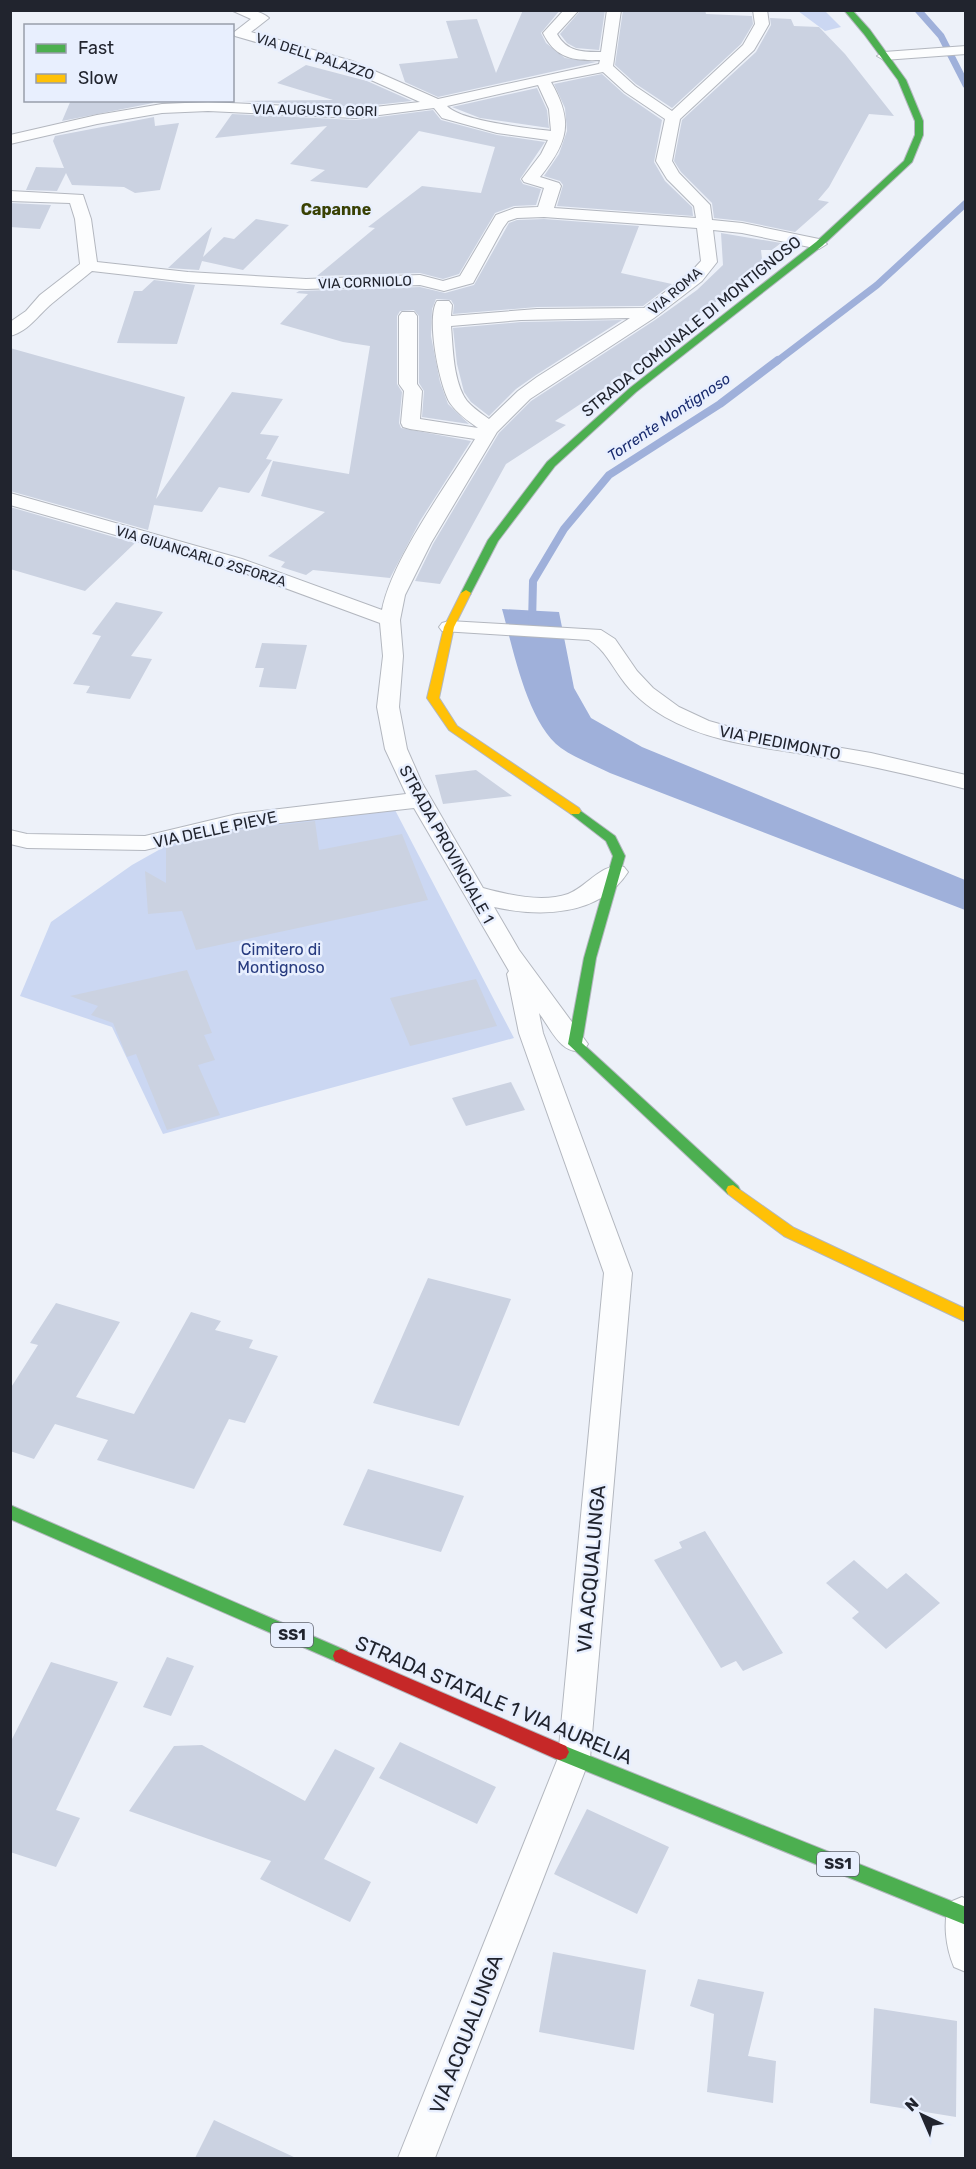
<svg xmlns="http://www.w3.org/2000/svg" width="976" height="2169" font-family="Rubik,sans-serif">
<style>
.green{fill:#cbd7f2}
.water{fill:#9fb0da}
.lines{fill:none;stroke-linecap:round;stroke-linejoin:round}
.stream-far1{stroke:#9fb0da;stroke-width:7}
.stream{stroke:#9fb0da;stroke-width:8}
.building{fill:#cbd2e1}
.street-casing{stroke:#b3b7bf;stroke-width:2}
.fast-casing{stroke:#b3b7bf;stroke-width:2}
.slow-casing{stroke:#b3b7bf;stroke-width:2}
.jam-casing{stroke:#b3b7bf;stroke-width:2}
.street{fill:#fcfdfe;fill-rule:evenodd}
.fast{fill:#4caf50;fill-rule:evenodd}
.slow{fill:#ffc107;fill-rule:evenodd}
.jam{fill:#c62828;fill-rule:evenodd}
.labels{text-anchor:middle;stroke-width:5;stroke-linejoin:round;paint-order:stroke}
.far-street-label{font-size:14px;fill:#21242e;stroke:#e8effe}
.far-water-label{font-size:15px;font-style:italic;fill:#1a2c6f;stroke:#e8effe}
.shield{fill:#e8effe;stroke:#5d616c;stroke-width:1.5}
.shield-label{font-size:15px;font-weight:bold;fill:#21242e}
.far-quarter-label{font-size:16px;font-weight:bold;fill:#394104;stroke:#e8effe}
.street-label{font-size:16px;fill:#21242e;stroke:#e8effe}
.park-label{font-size:16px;fill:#273b7f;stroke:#e8effe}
.near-street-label{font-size:20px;fill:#21242e;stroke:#e8effe}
</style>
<rect width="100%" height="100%" fill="#edf1f9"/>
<!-- green -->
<path class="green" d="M 798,11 L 825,11 L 841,27 L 825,31 Z
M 395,810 L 514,1038 L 163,1134 L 112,1027 L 20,996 L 51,922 L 132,865 L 164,847 L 258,821 Z"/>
<!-- water -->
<path class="water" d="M 502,609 L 559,612 L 574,688 L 591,718 L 642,747 L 965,880 L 965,910 L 610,773 C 594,765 575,758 561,748 C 527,723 513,648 502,609 Z"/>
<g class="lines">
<!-- stream-far1 -->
<path class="stream-far1" d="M 918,10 L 941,36 L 966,85
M 776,362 L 877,285 L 966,203"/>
<!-- stream -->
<path class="stream" d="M 532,624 L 533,581 L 564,529 L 609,475 L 720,404 L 778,360"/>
</g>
<!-- building -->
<path class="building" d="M 523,10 L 560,10 L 541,33 L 546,43 L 565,58 L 596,62 L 438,97 L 405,82 L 399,64 L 458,58 L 446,21 L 477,19 L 496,73 Z
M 581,10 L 605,10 L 599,50 L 576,48 L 567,43 L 560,34 Z
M 623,10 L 705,10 L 706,14 L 752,16 L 753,24 L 741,44 L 672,108 L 636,84 L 615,65 Z
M 770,18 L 791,19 L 794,26 L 819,27 L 845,54 L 894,116 L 869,114 L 829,187 L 818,200 L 829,202 L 795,232 L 742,221 L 714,218 L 712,203 L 681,172 L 674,161 L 682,120 L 756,52 L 771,25 Z
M 306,65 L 367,81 L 412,101 L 356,107 L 241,101 L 333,100 L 277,83 Z
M 602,74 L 624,94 L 662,120 L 654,162 L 665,181 L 692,207 L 693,216 L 557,206 L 563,185 L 560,181 L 544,176 L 559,154 L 567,131 L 565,108 L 554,84 Z
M 537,88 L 547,110 L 549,128 L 480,118 L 452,107 Z
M 71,100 L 152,100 L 153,103 L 62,121 Z
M 433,110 L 441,120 L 497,135 L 545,142 L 520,179 L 523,184 L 541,189 L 536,205 L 514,206 L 495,213 L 459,274 L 443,279 L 420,273 L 317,276 L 375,228 L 368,227 L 422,186 L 481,193 L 495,147 L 419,131 L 367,188 L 310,181 L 325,170 L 290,164 L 327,126 L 215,138 L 232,114 L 356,120 Z
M 154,117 L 155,126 L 179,123 L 160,190 L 135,193 L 124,187 L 72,185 L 66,173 L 57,191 L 26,190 L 36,167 L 64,168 L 53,141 L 55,136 Z
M 10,203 L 51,205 L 40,229 L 10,227 Z
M 256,219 L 289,225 L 243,270 L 202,261 L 199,270 L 168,268 L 212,227 L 203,257 L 224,237 L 234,239 Z
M 544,219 L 639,226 L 621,273 L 672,284 L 643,306 L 537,307 L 453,314 L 454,305 L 451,300 L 436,299 L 432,309 L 431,336 L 440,382 L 448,404 L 469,424 L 422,417 L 424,391 L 419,383 L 419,316 L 414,310 L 400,311 L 397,316 L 397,384 L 402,392 L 399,423 L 401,428 L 471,441 L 420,521 L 390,578 L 313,570 L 306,575 L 281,567 L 285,562 L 268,556 L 325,512 L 261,496 L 273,461 L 349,474 L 370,346 L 343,342 L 280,324 L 308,294 L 296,293 L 299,291 L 420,287 L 445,293 L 474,285 L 509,223 L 517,220 Z
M 721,233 L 781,243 L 772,250 L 761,250 L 763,268 L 682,326 L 691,329 L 672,345 L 668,349 L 665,348 L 608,388 L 606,387 L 555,421 L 566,425 L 506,464 L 440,584 L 415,581 L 433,544 L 499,433 L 531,401 L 655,320 L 697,290 L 723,265 Z
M 154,280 L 195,285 L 177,344 L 117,343 L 134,291 L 142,291 Z
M 622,320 L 536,375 L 516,389 L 489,416 L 471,402 L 464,392 L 457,364 L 453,328 L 521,322 Z
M 10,348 L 185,397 L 156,499 L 232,392 L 283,399 L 260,434 L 279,436 L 266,459 L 272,460 L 249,493 L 219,487 L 202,512 L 154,505 L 148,530 L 10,491 Z
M 10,507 L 135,543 L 85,591 L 10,569 Z
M 116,602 L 163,612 L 131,656 L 152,659 L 130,699 L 86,693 L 90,686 L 73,684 L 101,636 L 92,634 Z
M 262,643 L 307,645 L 296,689 L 259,687 L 264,668 L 255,668 Z
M 476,770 L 512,796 L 443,804 L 435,775 Z
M 315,821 L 319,850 L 402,834 L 428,900 L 196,950 L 182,911 L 148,914 L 145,871 L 166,883 L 166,848 L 237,830 Z
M 187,970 L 212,1033 L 204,1035 L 215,1060 L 198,1065 L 220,1115 L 167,1130 L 136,1054 L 127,1057 L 113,1023 L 91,1015 L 98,1006 L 70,996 Z
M 476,979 L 497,1026 L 410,1046 L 390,998 Z
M 511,1082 L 525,1110 L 466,1126 L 452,1098 Z
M 428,1278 L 511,1299 L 459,1426 L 373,1403 Z
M 56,1303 L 120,1322 L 76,1397 L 134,1414 L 191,1312 L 221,1321 L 215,1330 L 253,1340 L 249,1348 L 278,1356 L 245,1423 L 229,1419 L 194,1489 L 97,1460 L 108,1440 L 55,1424 L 34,1459 L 10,1451 L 10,1389 L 38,1345 L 30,1343 Z
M 368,1469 L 464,1496 L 441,1552 L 343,1525 Z
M 705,1531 L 783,1653 L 743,1671 L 736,1661 L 721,1668 L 654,1560 L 682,1548 L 679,1542 Z
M 854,1560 L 887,1589 L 906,1573 L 940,1603 L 886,1649 L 852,1618 L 859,1612 L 826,1583 Z
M 167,1657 L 194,1666 L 171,1716 L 143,1707 Z
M 51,1662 L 118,1682 L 56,1810 L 80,1818 L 56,1867 L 10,1852 L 10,1743 Z
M 400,1742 L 496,1787 L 477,1824 L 379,1778 Z
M 202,1745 L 305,1801 L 335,1749 L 375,1768 L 324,1859 L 371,1882 L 350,1922 L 260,1879 L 271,1861 L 129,1811 L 174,1746 Z
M 587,1809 L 669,1847 L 637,1914 L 554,1874 Z
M 553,1952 L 646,1970 L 634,2050 L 539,2032 Z
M 698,1979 L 764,1992 L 748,2056 L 776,2061 L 773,2103 L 707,2092 L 714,2014 L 690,2006 Z
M 874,2008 L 957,2021 L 956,2117 L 870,2103 Z
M 214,2120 L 296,2158 L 195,2158 Z"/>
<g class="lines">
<defs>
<path id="street" d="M 231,10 C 245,10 259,9 269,18 L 251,32 L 352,61 L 438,99 L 599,64 L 600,60 C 573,61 555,58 543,33 L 564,10 L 579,10 L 557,34 C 567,52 582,52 601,52 L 607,10 L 621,10 L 613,66 L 635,86 L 672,111 L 743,45 L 755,24 L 753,10 L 767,10 L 769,24 L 754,50 L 680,119 L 672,161 L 679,173 L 710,205 L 712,220 L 742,223 L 819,239 L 827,244 L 819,249 L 742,233 L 713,230 L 717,262 L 702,281 L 654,318 L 530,399 L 497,432 L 431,543 L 405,595 L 400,620 L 403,656 L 399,707 L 407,749 L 422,783 L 483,888 C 509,895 542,903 568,894 C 587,887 603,861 624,867 L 628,872 C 599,917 539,917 494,907 L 519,950 L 588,1044 L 584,1050 C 562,1057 551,1029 539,1013 L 543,1033 L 632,1273 L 590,1758 L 435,2158 L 398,2158 L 558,1758 L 604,1273 L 519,1033 L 507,974 L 509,971 L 414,808 L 237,828 L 145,850 L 27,848 L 10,844 L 10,830 L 27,834 L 145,836 L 237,814 L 406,794 L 385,749 L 377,707 L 383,656 L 380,623 L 228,567 L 10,505 L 10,493 L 242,559 L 382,610 C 392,559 447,485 475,439 L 410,429 L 403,427 L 401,423 L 404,391 L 399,384 L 399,316 L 402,312 L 414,312 L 417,316 L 417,384 L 422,391 L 420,419 L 478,428 C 468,421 457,413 450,403 C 439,385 426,318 437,301 L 449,301 L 452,305 L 451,316 L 537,309 L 644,308 L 690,273 L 701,261 L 697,228 L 544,217 L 517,218 L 508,221 L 503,228 L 473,283 L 444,291 L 420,285 L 306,289 L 188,282 L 92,271 C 80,281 67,291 55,301 C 40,312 30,331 10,336 L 10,322 L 26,311 L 40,295 L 80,264 L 75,219 L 70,203 L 10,201 L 10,191 L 83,195 L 91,219 L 97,262 L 188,272 L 306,279 L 420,275 L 443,281 L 460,276 L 496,215 L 515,208 L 538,207 L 544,188 L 524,182 L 522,179 L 541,154 L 548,140 L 497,133 L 442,118 L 434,108 L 356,118 L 208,111 L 162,113 L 97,124 L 10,144 L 10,135 L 97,115 L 162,104 L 208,102 L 356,109 L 420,102 L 342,67 L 235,36 L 233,33 L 251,19 ZM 603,72 L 625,92 L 665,119 L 656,161 L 667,179 L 694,206 L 696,218 L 554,208 L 561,186 L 559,183 L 540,177 C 568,142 574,122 551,82 ZM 538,85 L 549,109 L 551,131 C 528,128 460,121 447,106 ZM 630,318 L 537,377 L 518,391 L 489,419 C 482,414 473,408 467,401 C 453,382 453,348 451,326 L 521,320 Z
M 966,46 L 966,54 L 884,60 L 877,56 L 884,52 Z
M 449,621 L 601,630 L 615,639 L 637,671 L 653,688 L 679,707 L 709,721 L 748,732 L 871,753 L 966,775 L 966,789 C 915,776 865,764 814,756 C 764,747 710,743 665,717 C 648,707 632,694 621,678 C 611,664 604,649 589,640 L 442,631 L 439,627 L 442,623 Z
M 962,1897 L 966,1899 L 966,1972 L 954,1967 C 946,1948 942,1921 950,1902 Z"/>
<path id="fast" d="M 844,10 L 852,10 L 870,30 L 906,80 L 923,121 L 923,135 L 912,162 L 822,246 L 636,392 L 555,466 L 498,541 L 470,595 L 462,595 L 461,593 L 488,540 L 547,462 L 630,388 L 816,242 L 904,161 L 915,135 L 915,121 L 898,80 L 864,34 Z
M 575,807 L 615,836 L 625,856 L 596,958 L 582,1043 L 738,1186 L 740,1190 L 738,1194 L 728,1194 L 568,1044 L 584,958 L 613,856 L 606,841 L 571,814 L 569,811 Z
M 10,1505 L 347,1651 L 349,1656 L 347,1661 L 341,1663 L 335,1661 L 10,1519 Z
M 560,1744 L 966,1907 L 966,1925 L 554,1758 L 551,1752 L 554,1746 Z"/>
<path id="slow" d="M 466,590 L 471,593 L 454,627 L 439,698 L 457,726 L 579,808 L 581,811 L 579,814 L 571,814 L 449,730 L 427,698 L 444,627 L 461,593 Z
M 733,1185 L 794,1228 L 966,1309 L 966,1322 L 784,1236 L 728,1194 L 726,1190 L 728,1186 Z"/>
<path id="jam" d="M 341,1649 L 566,1746 L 569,1752 L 566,1758 L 560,1760 L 554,1758 L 335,1661 L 333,1656 L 335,1651 Z"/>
</defs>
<!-- street casing -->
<use href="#street" class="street-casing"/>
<!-- fast casing -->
<use href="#fast" class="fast-casing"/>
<!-- slow casing -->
<use href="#slow" class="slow-casing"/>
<!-- jam casing -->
<use href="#jam" class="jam-casing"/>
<!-- street -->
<use href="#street" class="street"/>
<!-- fast -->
<use href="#fast" class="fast"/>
<!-- slow -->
<use href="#slow" class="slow"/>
<!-- jam -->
<use href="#jam" class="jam"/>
</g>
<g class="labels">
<!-- far-street labels -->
<g class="far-street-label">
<text transform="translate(315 56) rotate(18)" y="5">VIA DELL PALAZZO</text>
<text transform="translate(315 110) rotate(1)" y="5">VIA AUGUSTO GORI</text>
<text transform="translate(365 282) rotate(-2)" y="5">VIA CORNIOLO</text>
<text transform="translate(675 291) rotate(-40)" y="5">VIA ROMA</text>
<text transform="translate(201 556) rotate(17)" y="5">VIA GIUANCARLO 2SFORZA</text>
</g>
<!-- far-water labels -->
<g class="far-water-label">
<text transform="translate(669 417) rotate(-34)" y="5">Torrente Montignoso</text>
</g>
<!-- shield labels -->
<g class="shield">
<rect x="271" y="1623" width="42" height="24" rx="4.5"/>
<rect x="817" y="1852" width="42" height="24" rx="4.5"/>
</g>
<g class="shield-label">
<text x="292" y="1640">SS1</text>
<text x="838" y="1869">SS1</text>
</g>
<!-- far-quarter labels -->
<g class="far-quarter-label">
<text x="336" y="215">Capanne</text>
</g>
<!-- street labels -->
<g class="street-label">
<text transform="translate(691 326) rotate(-39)" y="6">STRADA COMUNALE DI MONTIGNOSO</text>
<text transform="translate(780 742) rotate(11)" y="6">VIA PIEDIMONTO</text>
<text transform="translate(215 829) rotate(-12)" y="6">VIA DELLE PIEVE</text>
<text transform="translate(447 844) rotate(61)" y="6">STRADA PROVINCIALE 1</text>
</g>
<!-- park labels -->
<g class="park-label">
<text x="281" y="955">Cimitero di<tspan x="281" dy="18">Montignoso</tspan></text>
</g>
<!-- near-street labels -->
<g class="near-street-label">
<text transform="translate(591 1569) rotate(-85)" y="7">VIA ACQUALUNGA</text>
<text transform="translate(494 1700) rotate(23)" y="7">STRADA STATALE 1 VIA AURELIA</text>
<text transform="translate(466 2034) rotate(-69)" y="7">VIA ACQUALUNGA</text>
</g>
</g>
<!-- border -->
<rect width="976" height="2169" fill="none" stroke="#21242e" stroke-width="24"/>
<!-- legend -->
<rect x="24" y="24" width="210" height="78" fill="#e8effe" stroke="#989eab" stroke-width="1.5"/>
<rect x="36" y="44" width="30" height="9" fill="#4caf50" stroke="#989eab" stroke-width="1.5"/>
<text x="78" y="54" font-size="18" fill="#21242e">Fast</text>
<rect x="36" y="74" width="30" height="9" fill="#ffc107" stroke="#989eab" stroke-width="1.5"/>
<text x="78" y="84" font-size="18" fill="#21242e">Slow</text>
<!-- north arrow -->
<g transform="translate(922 2115) rotate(316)" stroke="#e8effe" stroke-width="4.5" paint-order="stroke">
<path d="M0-4.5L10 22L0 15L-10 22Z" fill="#21242e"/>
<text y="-9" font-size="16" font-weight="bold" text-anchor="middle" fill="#21242e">N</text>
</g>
</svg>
